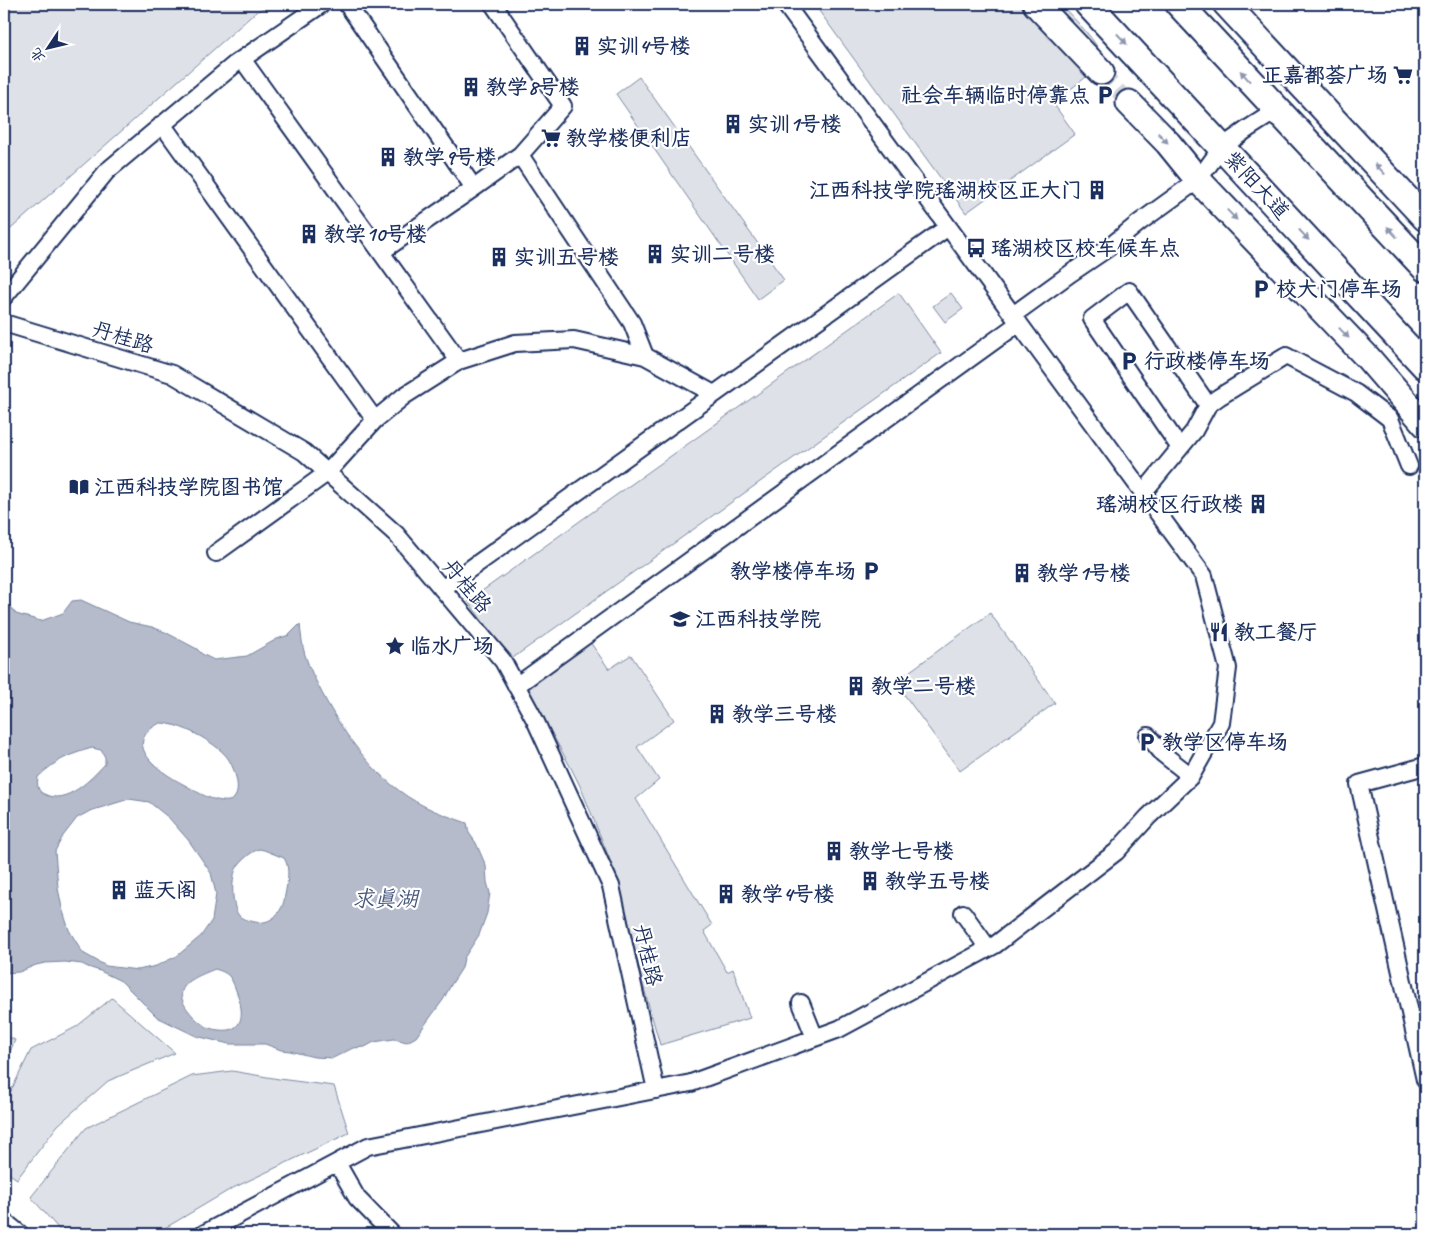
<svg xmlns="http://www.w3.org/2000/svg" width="1429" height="1238" font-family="Caveat,'LXGW WenKai TC',sans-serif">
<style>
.green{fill:#dee1e7;stroke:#7c88a2}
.water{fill:#b5bbca;stroke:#77839f;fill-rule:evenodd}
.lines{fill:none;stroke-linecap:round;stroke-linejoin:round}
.minor-tunnel{stroke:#d1d5df;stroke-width:16;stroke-dasharray:16 8;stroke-linecap:butt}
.minor-casing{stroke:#1b2f5e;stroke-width:20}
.primary-casing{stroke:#1b2f5e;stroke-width:29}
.trunk-casing{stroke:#1b2f5e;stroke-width:30}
.minor{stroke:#fff;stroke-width:16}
.primary{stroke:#fff;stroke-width:25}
.trunk{stroke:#fff;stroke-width:26}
.oneway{fill:#8d97ae}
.labels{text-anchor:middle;stroke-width:4.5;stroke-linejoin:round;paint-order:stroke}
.poi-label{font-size:21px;font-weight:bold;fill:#1b2f5e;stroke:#fff;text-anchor:start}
.street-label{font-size:21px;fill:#1b2f5e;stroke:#fff}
.water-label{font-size:22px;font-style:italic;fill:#49597e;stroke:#fff}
</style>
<rect width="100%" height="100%" fill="#fff"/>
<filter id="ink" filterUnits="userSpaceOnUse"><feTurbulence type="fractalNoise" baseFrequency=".02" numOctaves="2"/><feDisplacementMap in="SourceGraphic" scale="10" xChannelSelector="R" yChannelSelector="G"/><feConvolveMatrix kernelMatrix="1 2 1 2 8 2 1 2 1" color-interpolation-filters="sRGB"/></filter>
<g filter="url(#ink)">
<!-- green -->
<path class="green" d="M 15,4 L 271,4 L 256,12 L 4,235 L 4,12 Z
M 814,4 L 1060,4 C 1077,22 1096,39 1105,62 L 1053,103 L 1075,134 L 966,213 Z
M 639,77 L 784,280 L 758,299 L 616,94 Z
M 899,293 L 941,353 L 510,660 L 468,601 Z
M 951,293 L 963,309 L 945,322 L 933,306 Z
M 990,613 L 1055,703 L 960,771 L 895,682 Z
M 590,642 L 609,669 L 631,655 L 674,720 L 637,747 L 659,780 L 636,799 L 712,925 L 704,931 L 727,972 L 733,969 L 750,1018 L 660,1045 L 643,985 L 625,906 L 610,860 L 581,788 L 570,766 L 527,689 Z
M 112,998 L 175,1053 L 108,1081 L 58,1125 L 17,1179 L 4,1170 L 4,1105 L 31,1050 L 76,1027 Z
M 4,1035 L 15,1040 L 4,1066 Z
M 232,1071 L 279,1079 L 334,1086 L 349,1133 L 231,1189 L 155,1234 L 63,1234 L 31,1197 L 86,1128 L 192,1076 Z"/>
<!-- water -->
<path class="water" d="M 4,599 L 16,614 L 41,621 L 63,613 L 72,601 L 81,600 L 129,622 L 152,627 L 165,632 L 197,649 L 202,654 L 214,660 L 247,656 L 277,639 L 289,635 L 300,624 C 301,634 302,645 305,655 C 309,668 316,681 322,693 C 345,737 379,784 424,806 C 438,813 453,818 467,823 L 469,833 L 476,843 L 486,866 L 487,882 L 490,893 L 487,913 L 479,935 L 464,958 L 462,968 L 451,985 L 443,1000 L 416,1037 L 407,1042 L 394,1039 L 374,1042 L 365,1047 L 353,1048 L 333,1058 L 314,1057 L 290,1051 L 281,1050 L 265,1044 L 229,1044 L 196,1036 L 157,1017 L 121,981 L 100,971 L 88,967 L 82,964 L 65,962 L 45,963 L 36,965 L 19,972 L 4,973 ZM 160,723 C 180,723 215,742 227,757 C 236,769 247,805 222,801 C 207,799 196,791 183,784 C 160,772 119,744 160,723 ZM 92,748 L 101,750 L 105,757 L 105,764 C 91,779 66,806 44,794 C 37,791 37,784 38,777 C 56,760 68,755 92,748 ZM 129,799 L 149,802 L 169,818 L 189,841 L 211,873 L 216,894 L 212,920 L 201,936 L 177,956 L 156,966 L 138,970 L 106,966 L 83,953 L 69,930 L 62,908 L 58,888 L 55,851 L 63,836 L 77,818 L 90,811 ZM 259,849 L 264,850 L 284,858 C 291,868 287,884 285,895 C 283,913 270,927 251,921 C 248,920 243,919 240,917 C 231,908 231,879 236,869 C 240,861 251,852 259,849 ZM 215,969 C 221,971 225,972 229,976 C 233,981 235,988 237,993 C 244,1012 245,1033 219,1030 C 207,1029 201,1024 193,1016 C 167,988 190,979 215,969 Z"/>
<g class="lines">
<!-- minor-tunnel -->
<path class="minor-tunnel" d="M 1101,72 L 1129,103"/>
<defs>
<path id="minor" d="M 347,4 L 474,188
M 493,4 L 563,106 L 520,155
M 242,59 L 459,361
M 162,124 L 375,420
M 381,252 L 474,188 L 520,155 L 632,323 L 645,356
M 4,297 L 107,171 L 235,64 L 322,4
M 1013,315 L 1071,273 L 1108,248 L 1140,222 L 1198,180 L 1222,147 L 1249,128 L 1271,114 L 1285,122
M 4,323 L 172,374 L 304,452 L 396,534 L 503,661 L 535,720 L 611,886 L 656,1090
M 1180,448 L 1092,319 L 1129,291 L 1208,405
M 1143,493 L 1194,431 L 1208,405 L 1219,397 L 1286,356 L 1356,393 L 1390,419 L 1409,466
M 216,553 L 327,473 L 375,420 L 404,396 L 459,361 L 515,343 L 574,340 L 645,356 L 714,394
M 442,589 L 948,227
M 516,686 L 1019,323
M 1148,736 L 1163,754 L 1191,776
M 1425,766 L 1359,784 L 1425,1080
M 963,913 L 988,948
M 801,1003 L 815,1038
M 337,1163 L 357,1198 L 392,1234
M 4,1221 L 20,1234
M 203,1234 L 368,1146 L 691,1083 L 839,1029 L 995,945 L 1116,852 L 1148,817 L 1191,776 L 1221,723 L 1228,668 L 1204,576 L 785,4"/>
<path id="primary" d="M 1036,4 L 1101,72
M 1226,4 L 1425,218
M 1129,103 L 1168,143 L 1198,180 L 1368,358 L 1425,424"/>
<path id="trunk" d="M 1088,4 L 1425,366
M 1179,4 L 1425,268"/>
</defs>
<!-- minor casing -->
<use href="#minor" class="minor-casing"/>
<!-- primary casing -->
<use href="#primary" class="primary-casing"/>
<!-- trunk casing -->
<use href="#trunk" class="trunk-casing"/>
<!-- minor -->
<use href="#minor" class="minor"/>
<!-- primary -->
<use href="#primary" class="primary"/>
<!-- trunk -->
<use href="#trunk" class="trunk"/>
</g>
<!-- one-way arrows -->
<defs><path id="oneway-solid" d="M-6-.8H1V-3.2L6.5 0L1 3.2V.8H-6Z" transform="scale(1.25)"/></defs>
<g class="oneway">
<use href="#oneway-solid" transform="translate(1122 39) rotate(47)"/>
<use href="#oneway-solid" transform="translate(1245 76) rotate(-132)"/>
<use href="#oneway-solid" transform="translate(1163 138) rotate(46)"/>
<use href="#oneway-solid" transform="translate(1380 169) rotate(-133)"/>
<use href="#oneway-solid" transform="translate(1232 215) rotate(46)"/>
<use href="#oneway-solid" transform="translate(1392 232) rotate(-133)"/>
<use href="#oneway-solid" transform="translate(1304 235) rotate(47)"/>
<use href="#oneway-solid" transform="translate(1344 333) rotate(46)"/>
</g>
</g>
<!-- icons -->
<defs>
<symbol id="building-bare" viewBox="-9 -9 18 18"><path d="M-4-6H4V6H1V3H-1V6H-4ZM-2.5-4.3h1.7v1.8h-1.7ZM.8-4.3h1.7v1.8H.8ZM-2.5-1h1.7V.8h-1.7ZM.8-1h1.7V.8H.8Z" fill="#1b2f5e" stroke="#fff" stroke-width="2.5" paint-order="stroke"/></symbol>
<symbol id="supermarket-bare" viewBox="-9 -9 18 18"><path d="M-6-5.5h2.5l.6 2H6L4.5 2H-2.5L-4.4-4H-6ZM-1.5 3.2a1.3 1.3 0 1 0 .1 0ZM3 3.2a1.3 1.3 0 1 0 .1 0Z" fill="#1b2f5e" stroke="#fff" stroke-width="2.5" paint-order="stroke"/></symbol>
<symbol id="parking-bare" viewBox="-9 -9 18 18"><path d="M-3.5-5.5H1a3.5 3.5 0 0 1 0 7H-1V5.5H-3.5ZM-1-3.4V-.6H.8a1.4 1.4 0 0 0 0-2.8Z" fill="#1b2f5e" stroke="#fff" stroke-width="2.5" paint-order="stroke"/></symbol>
<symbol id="bus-bare" viewBox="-9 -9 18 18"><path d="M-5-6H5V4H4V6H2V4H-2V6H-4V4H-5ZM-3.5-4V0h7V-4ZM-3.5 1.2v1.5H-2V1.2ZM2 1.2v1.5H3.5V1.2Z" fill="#1b2f5e" stroke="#fff" stroke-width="2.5" paint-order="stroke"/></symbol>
<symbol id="library-bare" viewBox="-9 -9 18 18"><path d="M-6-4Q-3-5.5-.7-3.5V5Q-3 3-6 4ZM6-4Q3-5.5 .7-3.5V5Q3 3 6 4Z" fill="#1b2f5e" stroke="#fff" stroke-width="2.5" paint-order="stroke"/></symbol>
<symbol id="university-bare" viewBox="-9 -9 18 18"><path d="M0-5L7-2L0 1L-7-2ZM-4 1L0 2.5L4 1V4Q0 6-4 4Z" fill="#1b2f5e" stroke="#fff" stroke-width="2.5" paint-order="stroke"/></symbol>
<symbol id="restaurant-bare" viewBox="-9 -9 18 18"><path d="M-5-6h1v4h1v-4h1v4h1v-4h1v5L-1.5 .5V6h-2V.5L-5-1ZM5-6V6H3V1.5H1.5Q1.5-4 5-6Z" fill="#1b2f5e" stroke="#fff" stroke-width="2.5" paint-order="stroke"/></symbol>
<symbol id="sight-bare" viewBox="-9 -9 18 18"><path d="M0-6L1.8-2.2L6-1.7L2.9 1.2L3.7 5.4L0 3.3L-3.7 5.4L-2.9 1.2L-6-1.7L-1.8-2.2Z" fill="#1b2f5e" stroke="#fff" stroke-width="2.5" paint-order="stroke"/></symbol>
</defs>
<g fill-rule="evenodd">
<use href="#building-bare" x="568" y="32" width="28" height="28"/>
<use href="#supermarket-bare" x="1389" y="61" width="28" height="28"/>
<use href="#building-bare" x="457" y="73" width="28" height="28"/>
<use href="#parking-bare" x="1091" y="81" width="28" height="28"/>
<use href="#building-bare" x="719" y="110" width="28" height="28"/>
<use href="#supermarket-bare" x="537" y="124" width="28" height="28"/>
<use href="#building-bare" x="374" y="143" width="28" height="28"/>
<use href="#building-bare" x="1083" y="176" width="28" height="28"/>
<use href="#building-bare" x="295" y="220" width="28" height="28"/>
<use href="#bus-bare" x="962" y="234" width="28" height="28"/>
<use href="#building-bare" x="641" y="240" width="28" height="28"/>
<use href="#building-bare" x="485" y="243" width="28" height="28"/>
<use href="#parking-bare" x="1247" y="275" width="28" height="28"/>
<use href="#parking-bare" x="1115" y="347" width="28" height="28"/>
<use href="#library-bare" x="65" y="473" width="28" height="28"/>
<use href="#building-bare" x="1244" y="490" width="28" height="28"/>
<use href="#parking-bare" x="857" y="557" width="28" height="28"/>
<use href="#building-bare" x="1008" y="559" width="28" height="28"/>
<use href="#university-bare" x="666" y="605" width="28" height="28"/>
<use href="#restaurant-bare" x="1205" y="618" width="28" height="28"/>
<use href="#sight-bare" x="381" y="632" width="28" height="28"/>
<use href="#building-bare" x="842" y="672" width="28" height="28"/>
<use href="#building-bare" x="703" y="700" width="28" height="28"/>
<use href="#parking-bare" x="1133" y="728" width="28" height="28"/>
<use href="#building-bare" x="820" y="837" width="28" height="28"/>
<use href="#building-bare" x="856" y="867" width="28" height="28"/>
<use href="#building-bare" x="105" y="876" width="28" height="28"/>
<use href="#building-bare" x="712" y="880" width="28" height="28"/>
</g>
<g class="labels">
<!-- poi labels -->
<g class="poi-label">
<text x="597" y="53">实训4号楼</text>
<text x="1388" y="82" text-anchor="end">正嘉都荟广场</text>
<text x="486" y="94">教学8号楼</text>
<text x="1090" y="102" text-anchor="end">社会车辆临时停靠点</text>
<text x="748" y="131">实训1号楼</text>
<text x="566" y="145">教学楼便利店</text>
<text x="403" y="164">教学9号楼</text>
<text x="1082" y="197" text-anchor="end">江西科技学院瑶湖校区正大门</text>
<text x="324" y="241">教学10号楼</text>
<text x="991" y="255">瑶湖校区校车候车点</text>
<text x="670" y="261">实训二号楼</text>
<text x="514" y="264">实训五号楼</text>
<text x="1276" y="296">校大门停车场</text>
<text x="1144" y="368">行政楼停车场</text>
<text x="94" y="494">江西科技学院图书馆</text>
<text x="1243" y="511" text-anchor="end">瑶湖校区行政楼</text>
<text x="856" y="578" text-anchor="end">教学楼停车场</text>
<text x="1037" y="580">教学1号楼</text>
<text x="695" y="626">江西科技学院</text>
<text x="1234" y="639">教工餐厅</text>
<text x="410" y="653">临水广场</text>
<text x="871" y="693">教学二号楼</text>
<text x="732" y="721">教学三号楼</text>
<text x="1162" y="749">教学区停车场</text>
<text x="849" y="858">教学七号楼</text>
<text x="885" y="888">教学五号楼</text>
<text x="134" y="897">蓝天阁</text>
<text x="741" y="901">教学4号楼</text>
</g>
<!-- street labels -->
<g class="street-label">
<text transform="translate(1257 185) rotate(47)" y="7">紫阳大道</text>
<text transform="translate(123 337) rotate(17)" y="7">丹桂路</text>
<text transform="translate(467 586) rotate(50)" y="7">丹桂路</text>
<text transform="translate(648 955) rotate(77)" y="7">丹桂路</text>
</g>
<!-- water labels -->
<g class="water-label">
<text x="385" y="906">求真湖</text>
</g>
</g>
<!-- margin -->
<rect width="1429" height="1238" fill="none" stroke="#fff" stroke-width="20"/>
<rect x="10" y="10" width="1409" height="1218" fill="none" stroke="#1b2f5e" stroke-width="2" filter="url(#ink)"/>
<!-- north arrow -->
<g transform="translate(48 48) rotate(235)" stroke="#ffffff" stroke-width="4" paint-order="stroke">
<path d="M0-4L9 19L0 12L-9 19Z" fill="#1b2f5e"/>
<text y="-8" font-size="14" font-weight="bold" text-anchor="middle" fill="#1b2f5e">北</text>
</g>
</svg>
